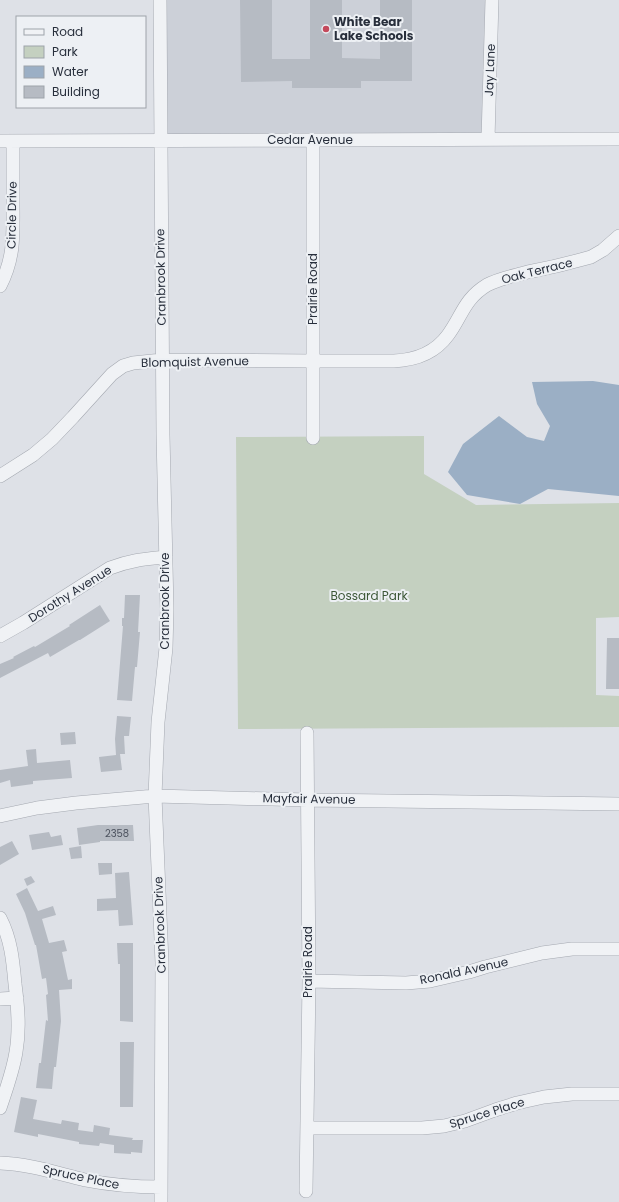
<svg xmlns="http://www.w3.org/2000/svg" width="619" height="1202" font-family="Poppins,sans-serif">
<style>
.built{fill:#ccd0d8}
.green{fill:#c4d0c0}
.water{fill:#9bafc5}
.building{fill:#b6bbc3}
.lines{fill:none;stroke-linecap:round;stroke-linejoin:round}
.minor-casing{stroke:#a4a8b0;stroke-width:14}
.minor{stroke:#f0f2f5;stroke-width:13}
.poi-dot{fill:#c44a5c;stroke:#edf0f4;stroke-width:1.5}
.labels{text-anchor:middle;stroke-width:4;stroke-linejoin:round;paint-order:stroke}
.number-label{font-size:10px;fill:#4c525e}
.poi-label{font-size:12px;font-weight:bold;fill:#282f3c;stroke:#edf0f4;text-anchor:start}
.street-label{font-size:12px;fill:#282f3c;stroke:#edf0f4}
.park-label{font-size:12px;fill:#3c5737;stroke:#edf0f4}
</style>
<rect width="100%" height="100%" fill="#dee1e7"/>
<!-- built -->
<path class="built" d="M 160,0 L 492,0 L 488,139 L 161,141 Z"/>
<!-- green -->
<path class="green" d="M 424,436 L 424,474 L 476,505 L 619,503 L 619,617 L 596,618 L 596,695 L 619,696 L 619,727 L 238,729 L 236,437 Z"/>
<!-- water -->
<path class="water" d="M 593,381 L 619,385 L 619,496 L 548,489 L 520,504 L 467,495 L 448,472 L 463,444 L 499,416 L 527,437 L 544,441 L 550,426 L 537,404 L 532,382 Z"/>
<!-- building -->
<path class="building" d="M 240,0 L 272,0 L 272,59 L 310,59 L 310,0 L 342,0 L 342,58 L 380,59 L 380,0 L 412,0 L 412,81 L 361,81 L 361,88 L 292,88 L 292,81 L 241,82 Z
M 125,595 L 140,595 L 138,632 L 140,632 L 137,667 L 135,667 L 132,701 L 117,700 L 123,626 L 122,626 L 122,618 L 124,618 Z
M 100,605 L 110,621 L 80,640 L 79,640 L 50,657 L 48,653 L 0,678 L 0,664 L 14,658 L 13,657 L 34,646 L 35,647 L 70,626 L 69,625 Z
M 607,638 L 619,638 L 619,689 L 606,689 Z
M 117,716 L 131,717 L 129,736 L 124,736 L 125,754 L 120,754 L 122,770 L 101,772 L 99,757 L 116,755 L 115,739 Z
M 75,732 L 76,744 L 61,745 L 60,733 Z
M 36,749 L 37,763 L 70,760 L 72,778 L 33,781 L 33,784 L 11,787 L 10,780 L 0,783 L 0,770 L 28,766 L 26,750 Z
M 98,825 L 133,825 L 134,841 L 100,841 L 100,842 L 79,845 L 77,828 Z
M 49,832 L 51,837 L 61,835 L 63,845 L 32,850 L 29,835 Z
M 12,841 L 19,854 L 0,865 L 0,847 Z
M 81,846 L 82,858 L 71,859 L 69,848 Z
M 98,863 L 112,863 L 112,874 L 99,875 Z
M 129,872 L 133,925 L 119,926 L 118,910 L 97,911 L 97,899 L 116,898 L 115,873 Z
M 31,876 L 35,882 L 27,886 L 24,879 Z
M 27,888 L 38,911 L 53,906 L 56,915 L 42,919 L 49,943 L 64,940 L 67,951 L 62,952 L 68,980 L 72,979 L 72,989 L 59,990 L 61,1021 L 56,1067 L 54,1067 L 52,1089 L 36,1088 L 39,1063 L 41,1063 L 46,1020 L 48,1021 L 46,995 L 48,994 L 46,978 L 42,979 L 36,945 L 35,945 L 25,913 L 16,894 Z
M 117,943 L 133,943 L 133,1022 L 120,1021 L 120,964 L 118,964 Z
M 120,1042 L 134,1042 L 133,1107 L 120,1107 Z
M 21,1097 L 37,1100 L 33,1119 L 61,1124 L 62,1120 L 79,1123 L 78,1130 L 93,1132 L 94,1125 L 110,1128 L 109,1135 L 133,1138 L 132,1140 L 143,1140 L 142,1153 L 131,1152 L 131,1154 L 114,1153 L 114,1145 L 100,1143 L 99,1146 L 79,1144 L 79,1142 L 38,1134 L 38,1137 L 14,1132 Z"/>
<g class="lines">
<defs>
<path id="minor" d="M 160,0 L 163,435 L 167,609 L 166,648 L 158,722 L 155,796 L 162,963 L 161,1202
M 488,139 L 492,0
M 313,140 L 313,438
M 0,141 L 619,139
M 0,286 C 15,257 13,234 13,202 C 13,182 13,162 13,141
M 0,476 L 33,455 L 52,439 L 73,417 L 112,374 L 123,366 L 133,363 L 162,360 L 313,361 L 394,361 C 415,360 435,353 448,335 C 462,316 464,299 487,285 C 500,278 514,276 528,272 C 549,268 570,263 591,257 L 603,250 L 619,236
M 0,636 L 23,623 L 110,568 C 130,560 145,559 166,557
M 0,816 L 37,808 L 76,803 L 155,796 L 307,800 L 619,804
M 0,918 C 11,939 13,961 15,984 C 18,1007 20,1029 16,1052 C 13,1071 6,1090 0,1108
M 309,981 L 406,983 L 430,981 L 469,972 L 485,967 L 542,953 L 572,949 L 619,949
M 0,999 L 17,998
M 307,1128 L 422,1128 L 444,1126 L 465,1121 L 495,1110 L 517,1103 L 544,1097 L 572,1094 L 619,1094
M 0,1163 C 29,1164 56,1173 85,1180 C 110,1185 135,1187 161,1187
M 306,1191 L 309,981 L 307,733"/>
</defs>
<!-- minor casing -->
<use href="#minor" class="minor-casing"/>
<!-- minor -->
<use href="#minor" class="minor"/>
</g>
<!-- markers -->
<circle class="poi-dot" cx="326" cy="29" r="4"/>
<g class="labels">
<!-- number labels -->
<g class="number-label">
<text x="117" y="837">2358</text>
</g>
<!-- poi labels -->
<g class="poi-label">
<text x="334" y="26">White Bear<tspan x="334" dy="14">Lake Schools</tspan></text>
</g>
<!-- street labels -->
<g class="street-label">
<text transform="translate(490 70) rotate(-88)" y="4">Jay Lane</text>
<text x="310" y="144">Cedar Avenue</text>
<text transform="translate(12 215) rotate(-89)" y="4">Circle Drive</text>
<text transform="translate(537 271) rotate(-14)" y="4">Oak Terrace</text>
<text transform="translate(161 277) rotate(-91)" y="4">Cranbrook Drive</text>
<text transform="translate(313 289) rotate(-90)" y="4">Prairie Road</text>
<text transform="translate(195 362) rotate(-1)" y="4">Blomquist Avenue</text>
<text transform="translate(70 594) rotate(-32)" y="4">Dorothy Avenue</text>
<text transform="translate(165 601) rotate(-90)" y="4">Cranbrook Drive</text>
<text transform="translate(309 799) rotate(1)" y="4">Mayfair Avenue</text>
<text transform="translate(160 925) rotate(-92)" y="4">Cranbrook Drive</text>
<text transform="translate(308 962) rotate(-90)" y="4">Prairie Road</text>
<text transform="translate(464 971) rotate(-12)" y="4">Ronald Avenue</text>
<text transform="translate(487 1113) rotate(-17)" y="4">Spruce Place</text>
<text transform="translate(81 1177) rotate(12)" y="4">Spruce Place</text>
</g>
<!-- park labels -->
<g class="park-label">
<text x="369" y="600">Bossard Park</text>
</g>
</g>
<!-- legend -->
<rect x="16" y="16" width="130" height="92" fill="#edf0f4" stroke="#9ea3aa"/>
<rect x="24" y="29" width="20" height="6" fill="#f0f2f5" stroke="#9ea3aa"/>
<text x="52" y="36" font-size="12" fill="#282f3c">Road</text>
<rect x="24" y="46" width="20" height="12" fill="#c4d0c0" stroke="#9ea3aa"/>
<text x="52" y="56" font-size="12" fill="#282f3c">Park</text>
<rect x="24" y="66" width="20" height="12" fill="#9bafc5" stroke="#9ea3aa"/>
<text x="52" y="76" font-size="12" fill="#282f3c">Water</text>
<rect x="24" y="86" width="20" height="12" fill="#b6bbc3" stroke="#9ea3aa"/>
<text x="52" y="96" font-size="12" fill="#282f3c">Building</text>
</svg>
